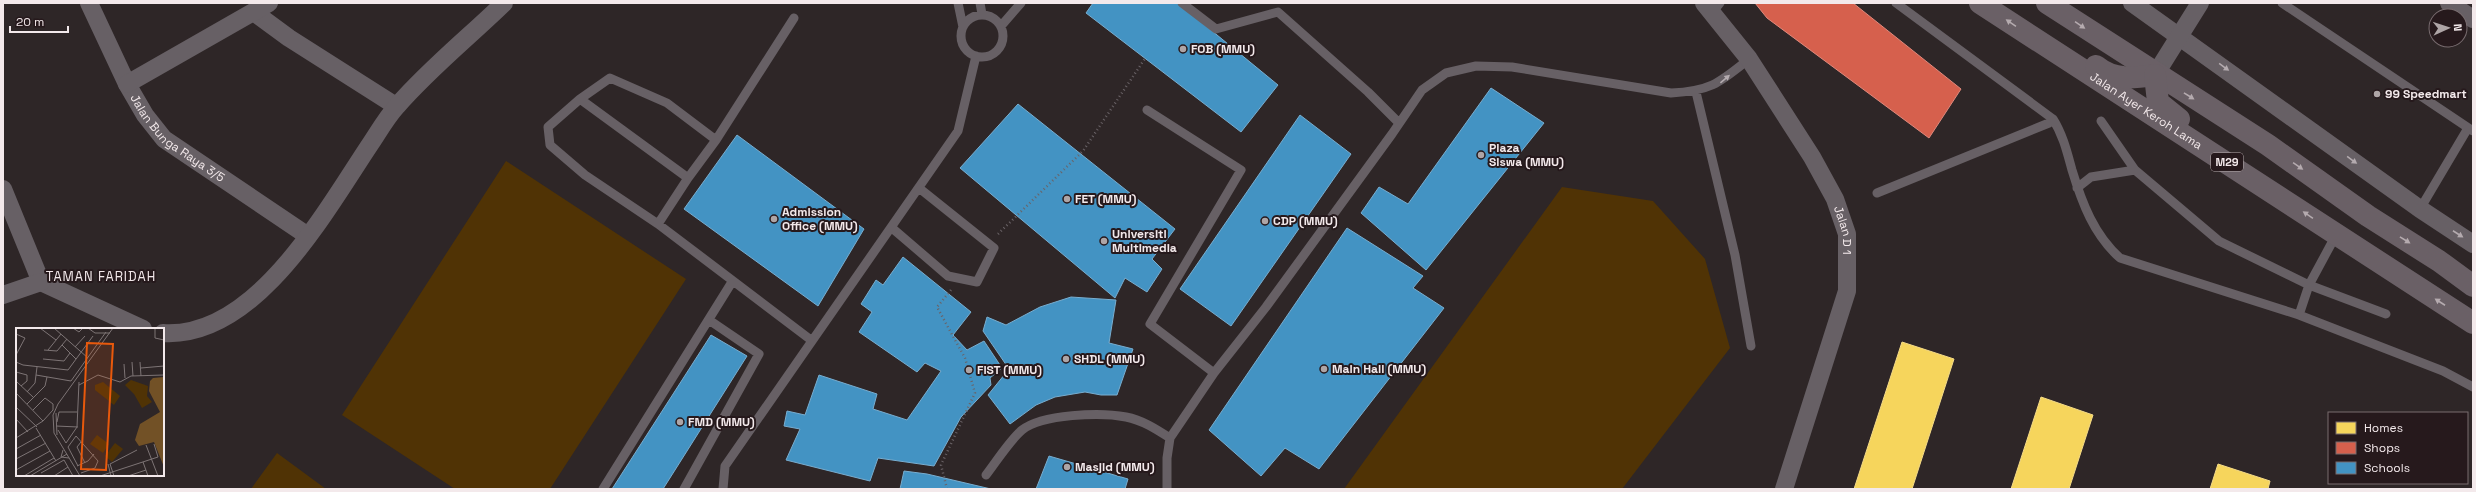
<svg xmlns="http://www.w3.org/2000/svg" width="2476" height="492" font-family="'Space Grotesk',sans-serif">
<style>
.green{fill:#503305}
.homes{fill:#f6d55c;stroke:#f5db87}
.shops{fill:#d6604d;stroke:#df897c}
.schools{fill:#4393c3;stroke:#78adcf}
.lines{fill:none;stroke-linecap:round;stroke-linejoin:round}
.path{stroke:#6a6367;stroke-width:2.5;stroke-dasharray:1 3;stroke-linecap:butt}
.service{stroke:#676065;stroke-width:9}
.minor{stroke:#676065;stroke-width:18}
.primary{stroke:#6a6066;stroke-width:22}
.oneway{fill:#b5abaf}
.oneway2{fill:#b4abaf}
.poi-dot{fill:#aea5a6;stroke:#26191c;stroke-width:1.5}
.labels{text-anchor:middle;stroke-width:4;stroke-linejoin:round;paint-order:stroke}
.shield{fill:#26191c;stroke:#b6abad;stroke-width:1}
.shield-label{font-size:11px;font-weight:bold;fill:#f3e9eb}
.poi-label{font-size:12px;font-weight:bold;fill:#f3e9eb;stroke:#26191c;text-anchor:start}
.street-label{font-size:12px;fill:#f3e9eb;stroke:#26191c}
.neighbourhood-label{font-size:13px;letter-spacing:1px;fill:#f3e9eb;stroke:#26191c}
.inset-road{fill:none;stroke:#7d7475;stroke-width:1}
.view{fill:#e8590c;fill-opacity:0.15;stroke:#e8590c;stroke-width:2}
.inset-edge{fill:none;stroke:#f3e9eb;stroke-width:2}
</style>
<rect width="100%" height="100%" fill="#2e2627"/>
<!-- green -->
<path class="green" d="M 506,161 L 686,279 L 550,489 L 455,489 L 342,415 Z
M 1562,187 L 1653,201 L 1705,259 L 1730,348 L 1622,489 L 1344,489 Z
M 277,453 L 326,489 L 251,489 Z"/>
<!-- homes -->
<path class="homes" d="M 1902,342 L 1954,359 L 1912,489 L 1854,489 Z
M 2041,397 L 2093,415 L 2069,489 L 2011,489 Z
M 2218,464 L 2270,481 L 2268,489 L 2210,489 Z"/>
<!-- shops -->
<path class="shops" d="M 1755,3 L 1853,3 L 1961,89 L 1929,138 L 1767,18 Z"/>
<!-- schools -->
<path class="schools" d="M 1093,3 L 1178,3 L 1278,85 L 1241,132 L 1086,13 Z
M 1491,88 L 1544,123 L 1426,270 L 1361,213 L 1379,187 L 1408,204 Z
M 1018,104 L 1175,229 L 1152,259 L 1162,269 L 1147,292 L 1125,278 L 1115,298 L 960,168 Z
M 1300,115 L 1351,154 L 1231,326 L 1180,289 Z
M 737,135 L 864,229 L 818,306 L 684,209 Z
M 1347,228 L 1423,276 L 1413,288 L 1444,308 L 1319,469 L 1285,448 L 1261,476 L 1209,430 Z
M 903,257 L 971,312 L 953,335 L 967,350 L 984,341 L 1002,368 L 990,378 L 991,385 L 961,417 L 934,466 L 878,458 L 870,481 L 786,460 L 800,429 L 784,426 L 787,411 L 805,415 L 819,375 L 877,394 L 873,409 L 907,420 L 941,371 L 925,363 L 917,372 L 859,332 L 872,312 L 861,304 L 876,280 L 883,285 Z
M 1071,297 L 1116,300 L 1109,343 L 1133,349 L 1117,395 L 1101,395 L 1085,392 L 1055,397 L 1036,405 L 1010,424 L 988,395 L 1009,369 L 983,331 L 987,317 L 1006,325 L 1040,307 Z
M 711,335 L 747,356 L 663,489 L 612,489 Z
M 1049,456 L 1128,479 L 1125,489 L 1036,489 Z
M 904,471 L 927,474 L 991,489 L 900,489 Z"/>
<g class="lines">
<!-- path -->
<path class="path" d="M 998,234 L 1083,151 L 1146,57
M 947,489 L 941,465 L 975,393 L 965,358 L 937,307 L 951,290"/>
<!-- service -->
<path class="service" d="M 958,3 L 963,27
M 980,3 L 982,14
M 1182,3 L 1216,29 L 1278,12 L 1368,92 L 1399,123
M 1896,3 L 2053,119 C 2063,135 2067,152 2072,170 C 2082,203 2094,235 2120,258 L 2299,315 L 2443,371 L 2473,387
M 2282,3 L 2473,131
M 1712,13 L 1720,3
M961 36a21 21 0 1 1 42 0a21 21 0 1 1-42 0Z
M 1001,26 L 1021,3
M 1696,92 L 1735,255 L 1751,346
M 580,99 L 688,178
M 1147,110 L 1241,170 L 1150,324 L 1214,373
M 2101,121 L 2135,170 L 2219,241 L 2309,285 L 2386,314
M 716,140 L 667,103 L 610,78 L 580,99 L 548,127 L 550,145 L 585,175 L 658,224 L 811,340
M 2077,188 L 2091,177 L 2135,170
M 1877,193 L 2049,123 L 2053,119
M 2420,209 L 2468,128
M 658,224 L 688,178 L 716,140 L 794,18
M 892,228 L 948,276 L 977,282 L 994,248 L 919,188
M 2299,315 L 2309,285 L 2336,235
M 986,475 C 996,462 1010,440 1022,430 C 1042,414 1101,412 1126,417 C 1142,420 1156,429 1170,438
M 603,489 L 732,282
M 684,489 L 759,354 L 709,320
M 723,489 L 725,466 L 958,131 L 976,56
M 1167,489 L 1167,458 L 1170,438 L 1214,373 L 1266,307 L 1392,134 L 1422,90 L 1446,73 L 1476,66 L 1512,67 L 1671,93 C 1711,91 1719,83 1749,59"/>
<!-- minor -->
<g class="minor">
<path id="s1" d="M 89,3 L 127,84 L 145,115 L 164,139 L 308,236"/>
<path id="s2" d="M 1704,3 L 1749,59 L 1812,157 L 1835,199 L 1847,234 L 1847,291 L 1784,489"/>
<path d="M 2132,3 L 2420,209 L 2473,244"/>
<path d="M 2449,3 L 2473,19"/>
<path d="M 255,13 L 289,38 L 396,106"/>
<path d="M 2155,75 L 2200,3"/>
<path d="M 127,84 L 269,3"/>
<path d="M 3,189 L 41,282 L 143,329"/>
<path d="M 3,295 L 41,282"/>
<path d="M 163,333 C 256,339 326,210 371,143 C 379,131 387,117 397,106 C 429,69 469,37 504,3"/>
</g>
<!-- primary -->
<g class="primary">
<path id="s3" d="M 1980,3 L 2473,323"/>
<path d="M 2047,3 L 2268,145 L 2368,216 L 2439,261 L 2473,286"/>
<path d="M 2096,66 C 2114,81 2134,78 2155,75"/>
<path d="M 2155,75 L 2158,102 L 2179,119"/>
</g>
</g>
<!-- one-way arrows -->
<defs><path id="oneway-solid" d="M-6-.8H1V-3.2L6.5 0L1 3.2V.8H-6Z"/></defs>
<g class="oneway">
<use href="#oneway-solid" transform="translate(2011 23) rotate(-146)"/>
<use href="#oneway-solid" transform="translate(2080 25) rotate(34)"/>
<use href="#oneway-solid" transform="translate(2189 96) rotate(32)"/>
<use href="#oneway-solid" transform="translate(2298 166) rotate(35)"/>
<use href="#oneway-solid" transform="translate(2308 215) rotate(-146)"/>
<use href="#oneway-solid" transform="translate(2405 240) rotate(32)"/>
<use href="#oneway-solid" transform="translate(2440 302) rotate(-147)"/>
</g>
<g class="oneway2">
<use href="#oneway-solid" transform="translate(2224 67) rotate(36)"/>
<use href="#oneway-solid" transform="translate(1725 79) rotate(-40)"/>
<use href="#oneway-solid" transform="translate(2352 160) rotate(36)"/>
<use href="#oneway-solid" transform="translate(2458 234) rotate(33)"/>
</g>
<!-- markers -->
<g class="poi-dot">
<circle cx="1183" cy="49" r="4"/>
<circle cx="2377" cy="94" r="4"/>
<circle cx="1481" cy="155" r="4"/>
<circle cx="1067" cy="199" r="4"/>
<circle cx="774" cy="219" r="4"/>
<circle cx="1265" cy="221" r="4"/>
<circle cx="1104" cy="241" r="4"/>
<circle cx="1066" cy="359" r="4"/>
<circle cx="1324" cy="369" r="4"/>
<circle cx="969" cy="370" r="4"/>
<circle cx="680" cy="422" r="4"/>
<circle cx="1067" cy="467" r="4"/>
</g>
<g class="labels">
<!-- shield labels -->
<rect class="shield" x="2211" y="153" width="32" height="18" rx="3"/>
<g class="shield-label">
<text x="2227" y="166">M29</text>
</g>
<!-- poi labels -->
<g class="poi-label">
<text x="1191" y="53">FOB (MMU)</text>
<text x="2385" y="98">99 Speedmart</text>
<text x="1489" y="152">Plaza<tspan x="1489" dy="14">Siswa (MMU)</tspan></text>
<text x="1075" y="203">FET (MMU)</text>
<text x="782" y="216">Admission<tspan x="782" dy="14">Office (MMU)</tspan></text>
<text x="1273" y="225">CDP (MMU)</text>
<text x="1112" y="238">Universiti<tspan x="1112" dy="14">Multimedia</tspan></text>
<text x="1074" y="363">SHDL (MMU)</text>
<text x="1332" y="373">Main Hall (MMU)</text>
<text x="977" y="374">FIST (MMU)</text>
<text x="688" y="426">FMD (MMU)</text>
<text x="1075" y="471">Masjid (MMU)</text>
</g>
<!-- street labels -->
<g class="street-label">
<text dy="4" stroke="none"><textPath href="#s3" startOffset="198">Jalan Ayer Keroh Lama</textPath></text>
<text dy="4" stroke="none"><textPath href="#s1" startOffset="165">Jalan Bunga Raya 3/5</textPath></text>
<text dy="4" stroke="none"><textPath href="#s2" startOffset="269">Jalan D 1</textPath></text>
</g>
<!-- neighbourhood labels -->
<g class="neighbourhood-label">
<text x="101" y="281">TAMAN FARIDAH</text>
</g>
</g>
<!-- overview -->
<g transform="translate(16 328)">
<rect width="148" height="148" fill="#2e2627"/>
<path d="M 115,52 L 132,58 L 131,68 L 136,74 L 126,80 L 118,66 L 109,57 ZM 87,54 L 104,68 L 98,77 L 79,62 L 79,57 ZM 81,107 L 93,116 L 87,125 L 74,116 ZM 99,115 L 107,121 L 96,134 L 89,128 Z" fill="#503305"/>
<path d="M 148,49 L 148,139 L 138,114 L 123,118 L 119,112 L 124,96 L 144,84 L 133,63 L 134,53 L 137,50 Z" fill="#725126"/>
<path class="inset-road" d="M 24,0 L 40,12M 38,0 L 72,30M 57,0 L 63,4 L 67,0M 72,0 L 79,5 L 94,5M 139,0 L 139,10 L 148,12M 0,6 L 9,10 L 0,27M 46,17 L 60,31M 59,19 L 69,8M 28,22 L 41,23 L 51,11M 32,22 L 45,6M 27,31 L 48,33 L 54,25M 0,34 L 7,37 L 52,42 L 77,8M 116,34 L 117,48M 124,34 L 125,48M 108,36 L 109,50M 125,40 L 148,38M 0,44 L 11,47 L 11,53 L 5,58M 20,47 L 55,53 L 90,4M 1,54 L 17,69M 63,57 L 82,47 L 104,54 L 115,48 L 148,47M 11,64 L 19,55 L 21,39M 0,65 L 27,93 L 0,110M 11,76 L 29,58 L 31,49M 0,79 L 21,99M 17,82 L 29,70 L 37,76 L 37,82 L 27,93M 40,85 L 41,107M 0,91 L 12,104M 41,94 L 43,84 L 61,84M 40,98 L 62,99M 20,100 L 40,133M 42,102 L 50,115 L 61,99 L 63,54M 65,114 L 61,119 L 69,135M 130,117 L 142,148M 0,121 L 25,107M 47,122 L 45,129 L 53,130M 0,131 L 30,115M 127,134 L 132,148M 92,136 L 95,148M 61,138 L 72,133 L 78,126M 62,138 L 52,119 L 60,108 L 82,133 L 79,140 L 65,145M 0,142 L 34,123M 25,145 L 48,132 L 57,148M 8,148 L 38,130M 14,148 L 51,126M 38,148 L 52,139M 64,148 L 38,105 L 37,87 L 42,76 L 97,0M 84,148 L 142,129 L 138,116M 98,148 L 94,136 L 121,122M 112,148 L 130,142"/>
<path class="view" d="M 71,15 L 97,16 L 90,142 L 65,141 Z"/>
<rect width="148" height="148" class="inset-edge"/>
</g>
<!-- border -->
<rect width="2476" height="492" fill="none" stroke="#f3e9eb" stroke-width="8"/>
<!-- legend -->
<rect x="2328" y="412" width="140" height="72" fill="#26191c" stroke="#786c6f"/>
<rect x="2336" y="422" width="20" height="12" fill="#f6d55c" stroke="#786c6f"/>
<text x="2364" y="432" font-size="12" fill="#f3e9eb">Homes</text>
<rect x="2336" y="442" width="20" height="12" fill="#d6604d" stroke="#786c6f"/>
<text x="2364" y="452" font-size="12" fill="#f3e9eb">Shops</text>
<rect x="2336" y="462" width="20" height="12" fill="#4393c3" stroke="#786c6f"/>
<text x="2364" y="472" font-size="12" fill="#f3e9eb">Schools</text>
<!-- north arrow -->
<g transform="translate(2448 28) rotate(87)"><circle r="19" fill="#26191c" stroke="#786c6f"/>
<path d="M0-3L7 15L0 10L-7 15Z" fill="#aea5a6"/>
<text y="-6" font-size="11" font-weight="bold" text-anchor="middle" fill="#f3e9eb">N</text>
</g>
<!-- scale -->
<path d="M10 26v6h58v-6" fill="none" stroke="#f3e9eb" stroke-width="2"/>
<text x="16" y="26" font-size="12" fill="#f3e9eb" stroke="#26191c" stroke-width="3" paint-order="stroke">20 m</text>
</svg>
